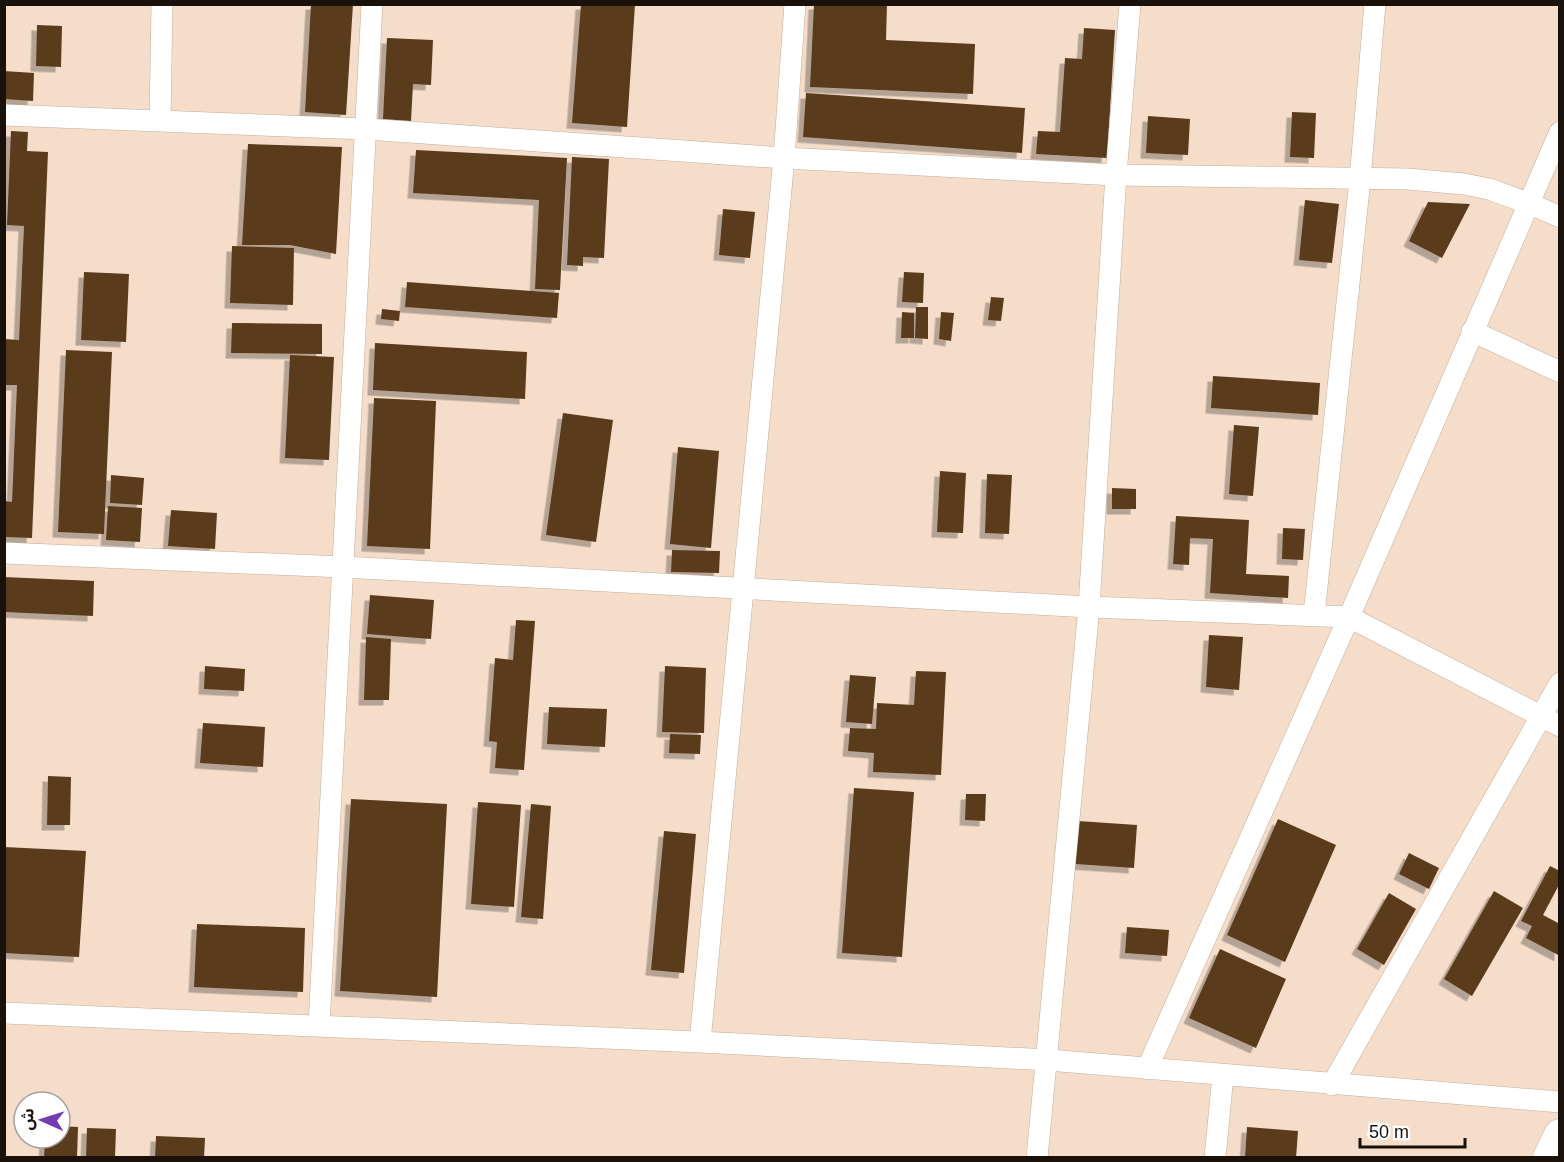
<svg xmlns="http://www.w3.org/2000/svg" width="1564" height="1162" font-family="Arial,'Noto Sans Arabic',sans-serif">
<style>
.building{fill:#5a3b1e;filter:url(#shadow)}
.lines{fill:none;stroke-linecap:round;stroke-linejoin:round}
.minor-casing{stroke:#c4ad9b;stroke-width:22}
.highway-casing{stroke:#c4ad9b;stroke-width:33}
.minor{stroke:#fff;stroke-width:21}
.highway{stroke:#fff;stroke-width:32}
</style>
<defs>
<filter id="shadow"><feDropShadow dx="-5.5" dy="5.5" stdDeviation="0" flood-color="#0004"/></filter>
</defs>
<rect width="100%" height="100%" fill="#f5ddca"/>
<!-- building -->
<path class="building" d="M 311,4 L 353,4 L 346,115 L 305,112 Z
M 581,4 L 635,4 L 627,127 L 572,123 Z
M 814,4 L 887,4 L 886,40 L 975,44 L 973,94 L 810,87 Z
M 37,25 L 62,26 L 61,67 L 36,66 Z
M 1084,28 L 1115,30 L 1107,158 L 1036,154 L 1038,131 L 1060,132 L 1065,58 L 1082,59 Z
M 387,38 L 433,40 L 431,85 L 413,84 L 411,121 L 383,119 Z
M 4,71 L 34,73 L 33,101 L 4,99 Z
M 806,93 L 1025,108 L 1022,153 L 803,137 Z
M 1292,112 L 1316,113 L 1314,158 L 1290,157 Z
M 1148,116 L 1190,119 L 1188,155 L 1146,153 Z
M 11,131 L 28,132 L 27,151 L 48,152 L 32,538 L 4,537 L 4,501 L 12,502 L 17,385 L 4,385 L 4,339 L 19,340 L 24,226 L 7,225 Z
M 248,144 L 342,147 L 336,254 L 290,245 L 242,245 Z
M 416,150 L 567,158 L 560,290 L 535,289 L 539,200 L 413,193 Z
M 572,157 L 609,159 L 604,258 L 583,257 L 583,266 L 567,265 Z
M 1305,200 L 1339,204 L 1332,263 L 1299,260 Z
M 1428,202 L 1470,204 L 1442,258 L 1409,241 Z
M 723,209 L 755,212 L 750,258 L 719,255 Z
M 232,246 L 294,248 L 293,305 L 230,303 Z
M 84,272 L 129,274 L 126,342 L 81,340 Z
M 904,272 L 924,273 L 923,303 L 902,302 Z
M 407,282 L 559,293 L 557,318 L 405,307 Z
M 991,297 L 1004,298 L 1001,321 L 988,320 Z
M 916,307 L 928,307 L 928,339 L 915,338 Z
M 382,309 L 400,311 L 399,321 L 381,319 Z
M 902,312 L 914,313 L 914,338 L 901,338 Z
M 941,312 L 954,313 L 951,341 L 939,339 Z
M 232,323 L 322,324 L 322,354 L 231,353 Z
M 375,343 L 527,352 L 525,399 L 373,390 Z
M 66,350 L 112,352 L 104,534 L 58,532 Z
M 290,355 L 334,357 L 329,460 L 285,458 Z
M 1213,376 L 1320,383 L 1318,415 L 1211,408 Z
M 374,398 L 436,401 L 430,549 L 367,546 Z
M 563,413 L 613,420 L 596,542 L 546,535 Z
M 1234,425 L 1259,427 L 1253,496 L 1229,494 Z
M 678,447 L 719,451 L 711,548 L 670,544 Z
M 940,471 L 966,473 L 963,533 L 937,532 Z
M 987,474 L 1012,475 L 1009,534 L 985,533 Z
M 111,475 L 144,478 L 142,505 L 110,503 Z
M 1112,488 L 1136,489 L 1136,509 L 1112,509 Z
M 108,506 L 142,508 L 140,542 L 106,540 Z
M 171,510 L 217,513 L 215,549 L 168,546 Z
M 1176,516 L 1249,520 L 1246,574 L 1289,576 L 1288,598 L 1210,593 L 1213,539 L 1190,538 L 1189,565 L 1173,564 Z
M 1283,528 L 1305,529 L 1303,560 L 1282,559 Z
M 672,550 L 720,551 L 719,573 L 671,572 Z
M 4,577 L 94,581 L 93,616 L 4,612 Z
M 370,595 L 434,600 L 431,639 L 367,634 Z
M 516,620 L 535,621 L 524,770 L 495,768 L 497,742 L 489,741 L 495,658 L 513,660 Z
M 1209,635 L 1243,637 L 1239,690 L 1206,687 Z
M 366,637 L 391,639 L 389,700 L 364,700 Z
M 205,666 L 245,669 L 244,691 L 204,689 Z
M 665,666 L 706,668 L 704,733 L 662,732 Z
M 916,671 L 946,672 L 941,775 L 873,772 L 874,753 L 848,751 L 850,728 L 876,729 L 877,703 L 914,705 Z
M 850,675 L 876,677 L 872,724 L 846,722 Z
M 549,707 L 607,709 L 605,747 L 547,744 Z
M 203,723 L 265,727 L 263,767 L 200,763 Z
M 670,734 L 701,735 L 700,754 L 669,753 Z
M 48,776 L 71,777 L 70,825 L 47,825 Z
M 854,788 L 914,792 L 902,957 L 842,953 Z
M 966,794 L 986,794 L 985,821 L 965,820 Z
M 351,799 L 447,804 L 437,997 L 340,991 Z
M 478,802 L 521,805 L 514,907 L 471,904 Z
M 531,804 L 551,806 L 543,919 L 521,917 Z
M 1278,819 L 1336,845 L 1285,962 L 1227,935 Z
M 1078,821 L 1137,825 L 1134,868 L 1075,864 Z
M 664,831 L 696,834 L 684,973 L 651,970 Z
M 4,847 L 86,851 L 79,957 L 4,953 Z
M 1409,853 L 1439,868 L 1429,889 L 1399,874 Z
M 1550,866 L 1560,871 L 1560,883 L 1543,915 L 1560,924 L 1560,956 L 1526,938 L 1532,926 L 1521,921 Z
M 1494,891 L 1523,908 L 1472,996 L 1444,979 Z
M 1389,893 L 1416,909 L 1384,965 L 1357,949 Z
M 197,924 L 305,928 L 303,992 L 194,987 Z
M 1127,927 L 1169,930 L 1167,956 L 1125,953 Z
M 1220,949 L 1286,979 L 1256,1048 L 1189,1018 Z
M 60,1126 L 78,1127 L 77,1158 L 44,1158 L 45,1138 L 60,1138 Z
M 1247,1127 L 1298,1131 L 1296,1158 L 1245,1158 Z
M 87,1128 L 116,1129 L 115,1158 L 86,1158 Z
M 156,1136 L 205,1138 L 204,1158 L 155,1158 Z"/>
<g class="lines">
<defs>
<path id="minor" d="M 1130,4 L 1116,175 L 1408,179 L 1464,184 L 1489,189 L 1528,203 L 1560,217
M 4,115 L 366,129 L 784,158 L 1116,175 L 1089,607 L 1037,1158
M 160,121 L 162,4
M 1472,331 L 1560,372
M 4,553 L 343,567 L 1089,607 L 1349,617 L 1560,726
M 1314,615 L 1360,179 L 1375,4
M 4,1013 L 700,1042 L 1048,1060 L 1560,1102
M 319,1026 L 372,4
M 700,1042 L 784,158 L 795,4
M 1147,1069 L 1349,617 L 1560,132
M 1332,1085 L 1560,683
M 1215,1158 L 1223,1075"/>
<path id="highway" d="M 1549,1158 L 1560,1135"/>
</defs>
<!-- minor casing -->
<use href="#minor" class="minor-casing"/>
<!-- highway casing -->
<use href="#highway" class="highway-casing"/>
<!-- minor -->
<use href="#minor" class="minor"/>
<!-- highway -->
<use href="#highway" class="highway"/>
</g>
<!-- border -->
<rect width="1564" height="1162" fill="none" stroke="#19110a" stroke-width="12"/>
<!-- north arrow -->
<g transform="translate(42 1120) rotate(273)"><circle r="28" fill="#ffffff" stroke="#a3a09d" stroke-width="1.5"/>
<path d="M0-4.5L10 22L0 15L-10 22Z" fill="#753cb2"/>
<text y="-9" font-size="16" font-weight="bold" text-anchor="middle" fill="#19110a">ش</text>
</g>
<!-- scale -->
<path d="M1360 1138v9h105v-9" fill="none" stroke="#19110a" stroke-width="3"/>
<text x="1369" y="1138" font-size="18" fill="#19110a" stroke="#ffffff" stroke-width="4.5" paint-order="stroke">50 m</text>
</svg>
